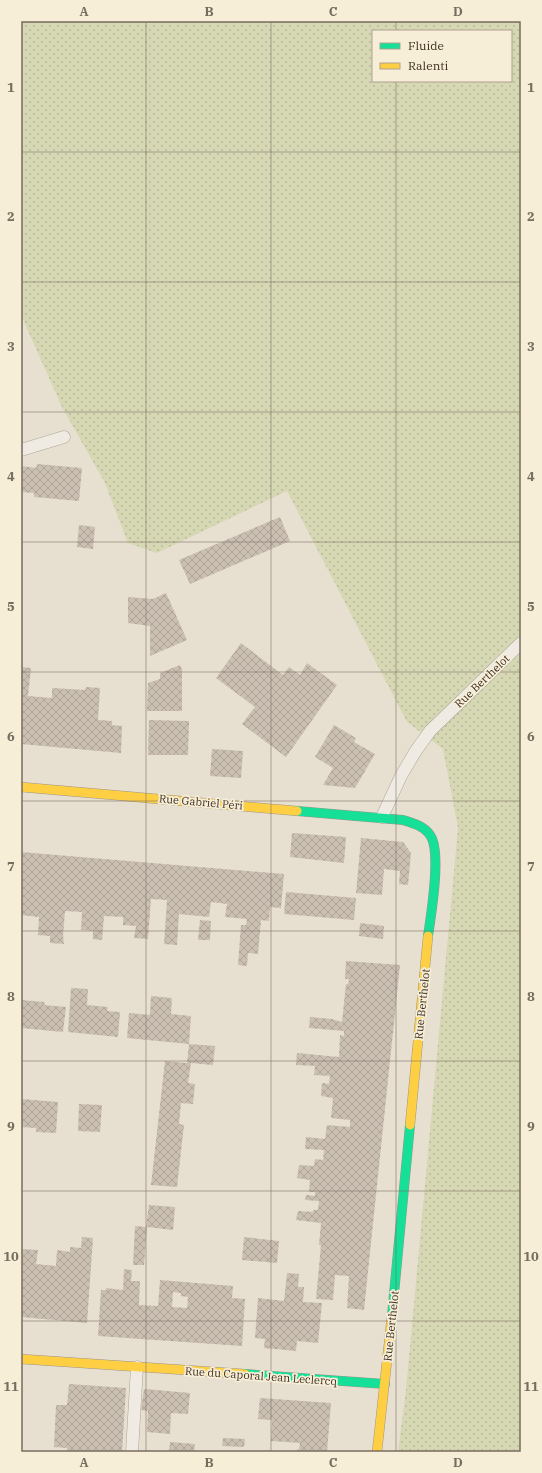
<svg xmlns="http://www.w3.org/2000/svg" width="542" height="1473" font-family="'IBM Plex Serif',serif">
<style>
.grass{fill:url(#grass-dots);fill-rule:evenodd}
.building{fill:url(#building-cross-hatch);fill-rule:evenodd}
.lines{fill:none;stroke-linecap:round;stroke-linejoin:round}
.lane-casing{stroke:#ada599;stroke-width:13}
.fast-casing{stroke:#9c958a;stroke-width:10}
.slow-casing{stroke:#9c958a;stroke-width:10}
.lane{stroke:#efebe3;stroke-width:12}
.fast{stroke:#16e098;stroke-width:9}
.slow{stroke:#ffcf43;stroke-width:9}
.grid{fill:none;stroke:#786c5e;stroke-width:1;stroke-opacity:0.55}
.labels{text-anchor:middle;stroke-width:3.5;stroke-linejoin:round;paint-order:stroke}
.street-label{font-size:11px;fill:#3d2e20;stroke:#f7eed8}
.neatline{fill:none;stroke:#786c5e;stroke-width:1.5}
.grid-label{font-size:13px;text-anchor:middle;font-weight:bold;fill:#786c5e}
</style>
<defs>
<pattern id="grass-dots" width="8" height="8" patternUnits="userSpaceOnUse"><rect width="8" height="8" fill="#d6d7b3"/><path d="M2 2h.1M6 6h.1" fill="none" stroke="#b9b99a" stroke-width="1.8" stroke-linecap="round"/></pattern>
<pattern id="building-cross-hatch" width="8" height="8" patternUnits="userSpaceOnUse"><rect width="8" height="8" fill="#cbbfb2"/><path d="M0 0l8 8M0 8l8-8" fill="none" stroke="#afa499"/></pattern>
</defs>
<rect width="100%" height="100%" fill="#e7e0d1"/>
<!-- grass -->
<path class="grass" d="M 21,21 L 521,21 L 521,1452 L 398,1452 L 406,1390 L 458,828 L 443,749 L 407,722 L 287,491 L 157,553 L 128,543 L 105,483 L 62,407 L 21,315 ZM 373,31 L 511,31 L 511,81 L 373,81 Z"/>
<!-- building -->
<path class="building" d="M 37,464 L 82,468 L 79,501 L 34,497 L 34,493 L 21,492 L 21,466 L 36,468 Z
M 280,517 L 290,541 L 190,584 L 179,560 Z
M 79,525 L 95,527 L 93,549 L 77,547 Z
M 166,593 L 187,640 L 150,656 L 150,626 L 128,623 L 128,597 L 153,599 Z
M 241,643 L 283,675 L 289,667 L 300,675 L 307,663 L 337,685 L 286,757 L 242,724 L 255,707 L 216,678 Z
M 180,665 L 182,670 L 182,711 L 147,711 L 148,683 L 160,679 L 160,673 Z
M 21,667 L 31,668 L 28,696 L 52,698 L 52,688 L 85,690 L 86,687 L 100,688 L 98,720 L 112,721 L 112,725 L 122,726 L 121,753 L 21,744 Z
M 149,720 L 189,721 L 188,755 L 148,755 Z
M 334,725 L 356,738 L 354,742 L 375,754 L 355,788 L 323,785 L 333,768 L 315,757 Z
M 212,749 L 243,751 L 241,778 L 210,776 Z
M 292,833 L 346,837 L 344,863 L 290,857 Z
M 361,838 L 403,842 L 411,853 L 408,885 L 399,884 L 400,871 L 384,869 L 382,895 L 356,893 Z
M 21,852 L 284,874 L 281,908 L 270,907 L 269,921 L 261,920 L 258,954 L 248,953 L 247,966 L 238,965 L 241,925 L 246,925 L 247,919 L 225,917 L 227,904 L 211,902 L 209,917 L 179,914 L 177,945 L 164,944 L 167,900 L 151,899 L 148,939 L 134,938 L 136,926 L 123,925 L 123,917 L 104,916 L 102,940 L 93,939 L 93,931 L 81,930 L 82,912 L 65,911 L 63,935 L 64,944 L 50,943 L 50,936 L 38,935 L 39,917 L 21,915 Z
M 286,892 L 356,898 L 354,920 L 284,914 Z
M 200,920 L 211,921 L 210,940 L 198,940 Z
M 360,923 L 384,926 L 383,939 L 359,936 Z
M 346,961 L 400,965 L 364,1310 L 347,1308 L 349,1276 L 335,1275 L 333,1300 L 316,1299 L 321,1245 L 319,1245 L 321,1223 L 296,1220 L 298,1211 L 313,1212 L 313,1210 L 318,1210 L 319,1201 L 305,1200 L 306,1195 L 315,1196 L 315,1192 L 309,1192 L 310,1180 L 297,1178 L 299,1165 L 314,1166 L 315,1159 L 323,1160 L 324,1150 L 305,1149 L 306,1137 L 325,1139 L 327,1125 L 350,1127 L 350,1120 L 331,1118 L 333,1098 L 321,1096 L 322,1083 L 329,1084 L 330,1076 L 314,1075 L 315,1066 L 296,1065 L 297,1053 L 339,1057 L 340,1035 L 344,1036 L 344,1031 L 309,1028 L 310,1017 L 332,1019 L 342,1022 L 346,984 L 348,984 L 349,979 L 345,979 Z
M 71,988 L 88,989 L 87,1005 L 108,1007 L 107,1011 L 120,1012 L 118,1037 L 68,1032 Z
M 151,996 L 172,998 L 171,1014 L 191,1016 L 189,1044 L 215,1046 L 213,1065 L 191,1063 L 188,1083 L 195,1084 L 193,1104 L 181,1103 L 179,1124 L 184,1125 L 177,1187 L 151,1185 L 165,1061 L 187,1063 L 189,1044 L 127,1038 L 129,1013 L 150,1015 Z
M 21,1000 L 45,1002 L 44,1005 L 66,1007 L 63,1032 L 21,1028 Z
M 21,1099 L 58,1102 L 56,1133 L 36,1132 L 36,1128 L 21,1127 Z
M 79,1104 L 102,1105 L 100,1132 L 78,1131 Z
M 149,1205 L 175,1207 L 173,1230 L 147,1227 L 144,1265 L 133,1265 L 135,1226 L 146,1227 Z
M 82,1237 L 93,1238 L 87,1323 L 21,1317 L 21,1249 L 38,1250 L 36,1264 L 56,1266 L 57,1250 L 70,1252 L 70,1247 L 81,1248 Z
M 244,1237 L 279,1241 L 277,1263 L 242,1260 Z
M 124,1269 L 132,1270 L 131,1281 L 140,1281 L 139,1305 L 158,1306 L 160,1280 L 233,1286 L 232,1298 L 245,1299 L 242,1346 L 98,1336 L 101,1290 L 106,1290 L 106,1288 L 123,1290 ZM 173,1292 L 181,1293 L 181,1296 L 188,1297 L 187,1308 L 172,1307 Z
M 287,1273 L 299,1274 L 298,1287 L 304,1287 L 303,1302 L 322,1303 L 318,1343 L 297,1341 L 296,1351 L 264,1348 L 265,1339 L 255,1338 L 258,1298 L 284,1301 Z
M 69,1384 L 126,1388 L 122,1452 L 67,1452 L 67,1448 L 54,1447 L 56,1405 L 67,1405 Z
M 144,1389 L 190,1393 L 188,1414 L 171,1413 L 170,1434 L 147,1432 L 148,1411 L 141,1410 Z
M 260,1398 L 331,1403 L 327,1452 L 294,1452 L 299,1449 L 300,1443 L 271,1441 L 272,1420 L 258,1419 Z
M 223,1438 L 245,1439 L 244,1447 L 222,1446 Z
M 170,1442 L 195,1444 L 194,1452 L 169,1452 Z"/>
<g class="lines">
<defs>
<path id="lane" d="M 21,450 L 64,437
M 382,817 L 401,776 L 415,752 L 430,731 L 521,643
M 132,1452 L 137,1367"/>
<path id="fast" d="M 297,811 L 403,820 C 413,823 424,826 430,835 C 442,851 431,915 428,936
M 392,1315 L 410,1125
M 245,1374 L 385,1384"/>
<path id="slow" d="M 21,787 L 297,811
M 410,1125 L 428,936
M 21,1359 L 245,1374
M 377,1452 L 392,1315"/>
</defs>
<!-- lane casing -->
<use href="#lane" class="lane-casing"/>
<!-- fast casing -->
<use href="#fast" class="fast-casing"/>
<!-- slow casing -->
<use href="#slow" class="slow-casing"/>
<!-- lane -->
<use href="#lane" class="lane"/>
<!-- fast -->
<use href="#fast" class="fast"/>
<!-- slow -->
<use href="#slow" class="slow"/>
</g>
<!-- grid -->
<path class="grid" d="M 146,21 L 146,1452M 271,21 L 271,1452M 396,21 L 396,31M 396,81 L 396,1452M 21,152 L 521,152M 21,282 L 521,282M 21,412 L 521,412M 21,542 L 521,542M 21,672 L 521,672M 21,801 L 521,801M 21,931 L 521,931M 21,1061 L 521,1061M 21,1191 L 521,1191M 21,1321 L 521,1321"/>
<g class="labels">
<!-- street labels -->
<g class="street-label">
<text transform="translate(482 681) rotate(-44)" y="4">Rue Berthelot</text>
<text transform="translate(201 802) rotate(5)" y="4">Rue Gabriel Péri</text>
<text transform="translate(422 1004) rotate(-84)" y="4">Rue Berthelot</text>
<text transform="translate(391 1326) rotate(-84)" y="4">Rue Berthelot</text>
<text transform="translate(261 1376) rotate(4)" y="4">Rue du Caporal Jean Leclercq</text>
</g>
</g>
<!-- border -->
<rect width="542" height="1473" fill="none" stroke="#f7eed8" stroke-width="44"/>
<!-- legend -->
<rect x="372" y="30" width="140" height="52" fill="#f7eed8" stroke="#ada18e"/>
<rect x="380" y="43" width="20" height="6" fill="#16e098" stroke="#ada18e"/>
<text x="408" y="50" font-size="12" fill="#3d2e20">Fluide</text>
<rect x="380" y="63" width="20" height="6" fill="#ffcf43" stroke="#ada18e"/>
<text x="408" y="70" font-size="12" fill="#3d2e20">Ralenti</text>
<rect x="22" y="22" width="498" height="1429" class="neatline"/>
<g class="grid-label">
<text x="84" y="16">A</text>
<text x="209" y="16">B</text>
<text x="333" y="16">C</text>
<text x="458" y="16">D</text>
<text x="11" y="92">1</text>
<text x="531" y="92">1</text>
<text x="11" y="221">2</text>
<text x="531" y="221">2</text>
<text x="11" y="351">3</text>
<text x="531" y="351">3</text>
<text x="11" y="481">4</text>
<text x="531" y="481">4</text>
<text x="11" y="611">5</text>
<text x="531" y="611">5</text>
<text x="11" y="741">6</text>
<text x="531" y="741">6</text>
<text x="11" y="871">7</text>
<text x="531" y="871">7</text>
<text x="11" y="1001">8</text>
<text x="531" y="1001">8</text>
<text x="11" y="1131">9</text>
<text x="531" y="1131">9</text>
<text x="11" y="1261">10</text>
<text x="531" y="1261">10</text>
<text x="11" y="1391">11</text>
<text x="531" y="1391">11</text>
<text x="84" y="1467">A</text>
<text x="209" y="1467">B</text>
<text x="333" y="1467">C</text>
<text x="458" y="1467">D</text>
</g>
</svg>
